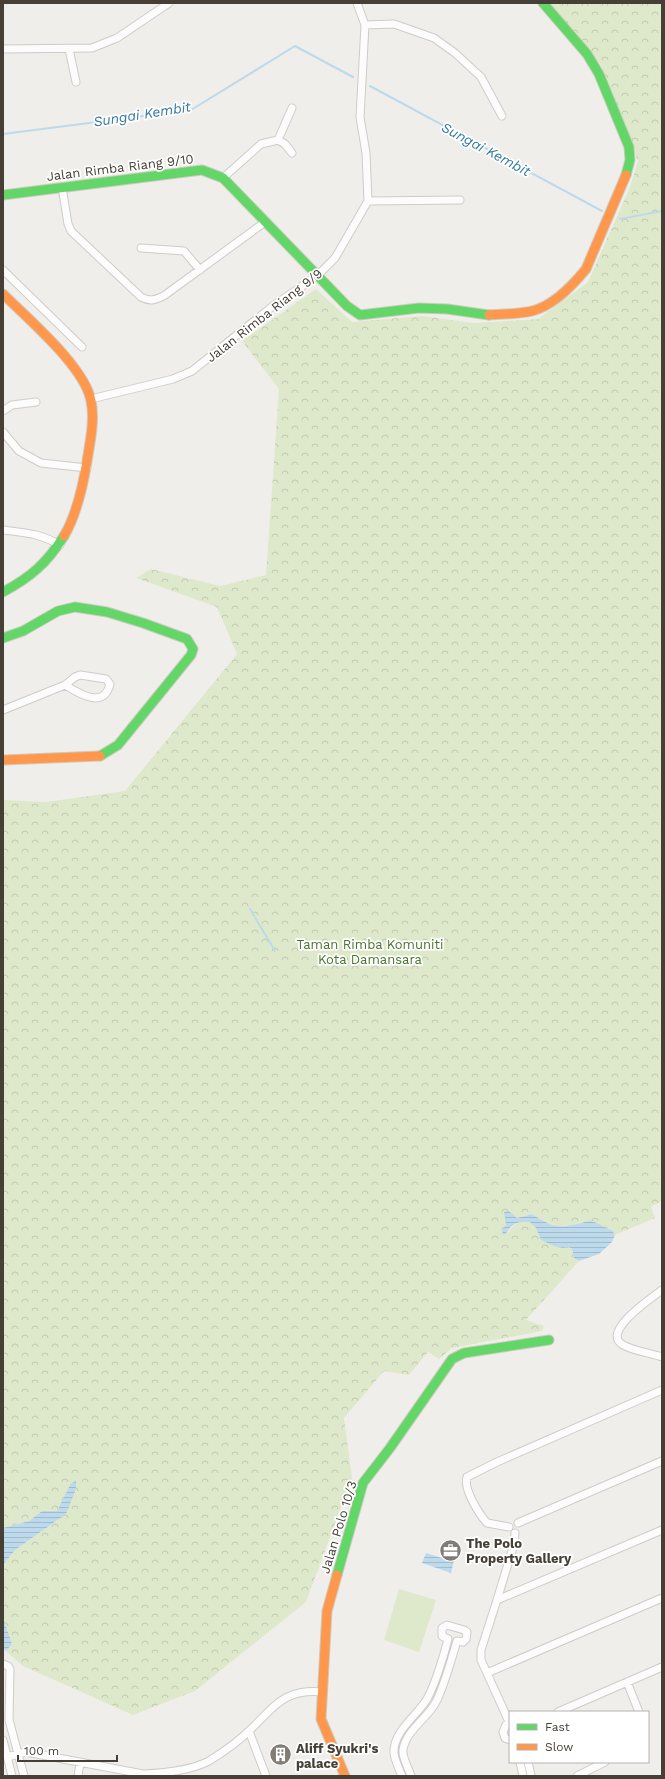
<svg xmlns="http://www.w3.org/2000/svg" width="665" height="1779" font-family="'Work Sans',sans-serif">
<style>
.forest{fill:url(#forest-crowns)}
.pitch{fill:#dee9cb}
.water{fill:url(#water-rules)}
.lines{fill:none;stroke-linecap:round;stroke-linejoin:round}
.stream{stroke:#bcdaec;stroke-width:2}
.street-casing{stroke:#ceccc7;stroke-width:9}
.fast-casing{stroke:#cecac1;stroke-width:11}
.slow-casing{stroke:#cecac1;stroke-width:11}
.street{stroke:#fdfcfc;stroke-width:7}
.fast{stroke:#63d668;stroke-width:9}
.slow{stroke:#ff974d;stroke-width:9}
.labels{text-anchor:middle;stroke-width:3.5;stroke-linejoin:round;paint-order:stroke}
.street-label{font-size:13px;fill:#453f36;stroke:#fff}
.park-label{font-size:13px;fill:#4a742c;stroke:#fff}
.poi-label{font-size:13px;font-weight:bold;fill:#453f36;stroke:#fff;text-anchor:start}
.water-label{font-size:14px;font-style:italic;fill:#3278a4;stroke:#fff}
</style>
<defs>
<pattern id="forest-crowns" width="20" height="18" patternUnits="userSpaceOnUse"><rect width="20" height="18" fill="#dee9cb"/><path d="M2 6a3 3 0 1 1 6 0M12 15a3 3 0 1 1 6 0" fill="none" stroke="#c0c9af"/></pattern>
<pattern id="water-rules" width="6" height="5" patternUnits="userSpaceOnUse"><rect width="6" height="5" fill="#bcdaec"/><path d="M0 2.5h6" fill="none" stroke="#a3bccb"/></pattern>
</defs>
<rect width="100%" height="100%" fill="#f0eeea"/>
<!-- forest -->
<path class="forest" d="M 547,3 L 662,3 L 662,1201 L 651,1207 L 655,1218 L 615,1235 L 612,1230 L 589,1221 L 579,1224 L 554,1227 L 532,1214 L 517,1218 L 509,1211 L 506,1225 L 502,1230 L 508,1233 C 513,1223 519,1222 531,1222 L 536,1228 L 539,1235 L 569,1247 L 572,1249 L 574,1258 L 579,1261 L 526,1320 L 544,1326 L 542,1331 L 452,1348 L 439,1359 L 428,1352 L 409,1375 L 384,1371 L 344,1418 L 352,1478 L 306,1602 L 195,1691 L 133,1715 L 23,1666 L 6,1651 L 12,1644 L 3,1617 L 3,1565 L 15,1550 L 66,1514 L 70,1485 L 57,1512 L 42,1511 L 29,1521 L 3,1528 L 3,800 L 46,802 L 125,791 L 237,654 L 217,607 L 136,578 L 151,569 L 220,586 L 266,575 L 279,389 L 242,341 L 316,289 L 352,322 L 421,316 L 474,323 L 538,319 L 588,282 L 630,187 L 638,161 L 601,65 Z"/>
<!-- pitch -->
<path class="pitch" d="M 399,1589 L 436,1600 L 419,1652 L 384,1640 Z"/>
<!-- water -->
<path class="water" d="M 509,1211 L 517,1218 L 532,1214 C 552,1226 553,1229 577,1224 C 581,1224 585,1221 589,1221 C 595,1220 604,1228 612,1230 L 615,1235 L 612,1242 L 599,1254 L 579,1261 L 574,1258 L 572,1249 L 569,1247 C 559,1250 550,1244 541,1240 L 536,1228 L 530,1222 C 524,1222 517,1221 512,1226 C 508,1229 508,1233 503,1235 L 502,1230 L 506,1225 L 504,1212 Z
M 76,1480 L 76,1489 L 66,1514 L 15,1550 L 3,1565 L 3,1528 L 29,1521 L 42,1511 L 57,1511 L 70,1485 Z
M 426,1553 L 445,1559 L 447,1557 L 455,1556 L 451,1573 L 422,1563 Z
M 3,1617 L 12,1644 L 6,1651 L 3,1649 Z"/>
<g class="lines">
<!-- stream -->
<path class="stream" d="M 370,86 L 602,211
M 3,134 L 191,110 L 295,46 L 353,77
M 620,219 L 662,211
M 250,909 L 275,951"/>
<defs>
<path id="street" d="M 365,25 L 394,24 L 434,38 L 455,53 L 481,77 L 502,116
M 3,49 L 92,48 L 117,38 L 169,3
M 69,49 L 76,82
M 278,140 L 292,108
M 223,178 L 261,144 L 278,140 L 285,144 L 292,153
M 62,187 L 68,224 L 71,231 L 141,297 C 150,302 156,300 165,295 L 265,222
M 368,201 L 460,200
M 141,248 L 184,251 L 200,270
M 3,270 L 82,347
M 91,399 L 173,379 L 192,371 L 273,306 L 317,276 L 335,258 L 368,201 L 366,153 L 360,117 L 365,25 L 357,3
M 3,411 L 12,405 L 36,402
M 3,432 L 19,451 L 41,463 L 87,468
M 3,530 C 26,533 39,533 60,545
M 3,710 L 65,685 L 75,677 L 80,675 L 106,679 L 110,684 C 104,710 78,693 65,685
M 662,1290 C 652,1298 600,1332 623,1345 C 634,1351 650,1353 662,1357
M 518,1523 L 662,1461
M 509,1527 L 487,1523 C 479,1514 463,1489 467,1477 L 497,1462 L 662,1390
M 497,1600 L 514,1544 L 515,1533
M 3,1664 L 8,1666 L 10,1669 L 9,1720 L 24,1776
M 487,1673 L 662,1598
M 627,1682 L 639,1712
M 558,1712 L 662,1667
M 510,1724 L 481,1660 L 481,1650 L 497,1600 L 662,1530
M 510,1724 L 506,1725 L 503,1732 L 505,1738 L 510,1740
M 249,1731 L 266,1776
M 3,1740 L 12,1776
M 7,1757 L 26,1752 L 143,1774 C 164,1773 190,1771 209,1761 C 222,1753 240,1740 251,1729 C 263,1718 275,1702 290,1696 C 301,1691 312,1691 323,1692
M 520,1762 L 523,1776
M 528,1762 L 531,1776
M 78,1776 L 80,1763
M 402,1776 C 399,1769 395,1761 394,1753 C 393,1731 417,1716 427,1699 C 435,1685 444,1655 448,1639 L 442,1636 L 442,1628 L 447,1625 L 464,1630 L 467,1632 L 466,1639 L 463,1642 L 457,1641 C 451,1660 445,1684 436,1702 C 427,1719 406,1730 403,1750 C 402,1758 409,1769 411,1776
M 577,1776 L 605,1762"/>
<path id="fast" d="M 543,3 L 587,54 L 599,74 L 629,147 L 630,160 L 626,175
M 3,195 L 202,170 L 223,178 L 347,306 L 360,315 L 419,308 L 447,309 L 489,315
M 3,592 C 31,577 47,563 64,536
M 3,638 L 23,631 L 58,611 L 75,607 L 107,612 L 143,623 L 187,639 L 193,649 L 191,655 L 118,745 L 100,756
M 337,1575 L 363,1483 L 390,1448 L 452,1359 L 464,1353 L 549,1340"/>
<path id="slow" d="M 3,294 C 27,318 85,367 91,401 C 95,420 90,442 87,461 C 83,486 77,514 64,536
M 489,315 C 503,314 519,314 532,311 C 553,306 573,285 586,269 L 626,175
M 3,760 L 100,756
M 337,1575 L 327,1611 L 321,1719 L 345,1776"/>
</defs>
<!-- street casing -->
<use href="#street" class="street-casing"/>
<!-- fast casing -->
<use href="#fast" class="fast-casing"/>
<!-- slow casing -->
<use href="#slow" class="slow-casing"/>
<!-- street -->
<use href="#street" class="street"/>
<!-- fast -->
<use href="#fast" class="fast"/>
<!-- slow -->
<use href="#slow" class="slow"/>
</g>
<!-- icons -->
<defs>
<symbol id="office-disc" viewBox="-11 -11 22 22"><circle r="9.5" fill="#817c75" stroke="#fff"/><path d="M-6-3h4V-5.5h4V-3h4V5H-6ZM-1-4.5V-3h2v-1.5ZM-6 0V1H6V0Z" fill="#fff"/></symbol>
<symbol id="building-disc" viewBox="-11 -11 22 22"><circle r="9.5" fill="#817c75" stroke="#fff"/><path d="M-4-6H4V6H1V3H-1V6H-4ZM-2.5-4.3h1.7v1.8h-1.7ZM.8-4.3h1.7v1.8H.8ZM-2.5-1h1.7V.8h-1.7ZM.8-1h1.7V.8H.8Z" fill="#fff"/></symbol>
</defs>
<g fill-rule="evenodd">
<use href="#office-disc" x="438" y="1538" width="25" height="25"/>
<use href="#building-disc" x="268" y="1742" width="25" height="25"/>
</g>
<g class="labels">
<!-- street labels -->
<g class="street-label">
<text transform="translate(120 167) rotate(-7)" y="5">Jalan Rimba Riang 9/10</text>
<text transform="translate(264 315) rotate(-38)" y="5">Jalan Rimba Riang 9/9</text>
<text transform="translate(338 1527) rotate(-73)" y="5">Jalan Polo 10/3</text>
</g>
<!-- park labels -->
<g class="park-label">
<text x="370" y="949">Taman Rimba Komuniti<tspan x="370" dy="15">Kota Damansara</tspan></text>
</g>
<!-- poi labels -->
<g class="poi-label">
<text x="466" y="1548">The Polo<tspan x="466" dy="15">Property Gallery</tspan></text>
<text x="296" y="1753">Aliff Syukri's<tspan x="296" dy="15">palace</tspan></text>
</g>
<!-- water labels -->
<g class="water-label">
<text transform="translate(142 114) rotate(-9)" y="5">Sungai Kembit</text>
<text transform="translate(486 149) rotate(28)" y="5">Sungai Kembit</text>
</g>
</g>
<!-- border -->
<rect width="665" height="1779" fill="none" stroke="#453f36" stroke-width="8"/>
<!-- legend -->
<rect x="509" y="1711" width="140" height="52" fill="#ffffff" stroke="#b5b2af"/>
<rect x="517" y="1724" width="20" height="6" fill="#63d668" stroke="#b5b2af"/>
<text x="545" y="1731" font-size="12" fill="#453f36">Fast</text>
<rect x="517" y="1744" width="20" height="6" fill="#ff974d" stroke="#b5b2af"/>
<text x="545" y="1751" font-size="12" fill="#453f36">Slow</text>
<!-- scale -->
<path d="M18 1755v6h99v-6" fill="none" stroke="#453f36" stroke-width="2"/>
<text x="24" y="1755" font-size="12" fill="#453f36" stroke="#ffffff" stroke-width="3" paint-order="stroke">100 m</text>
</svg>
